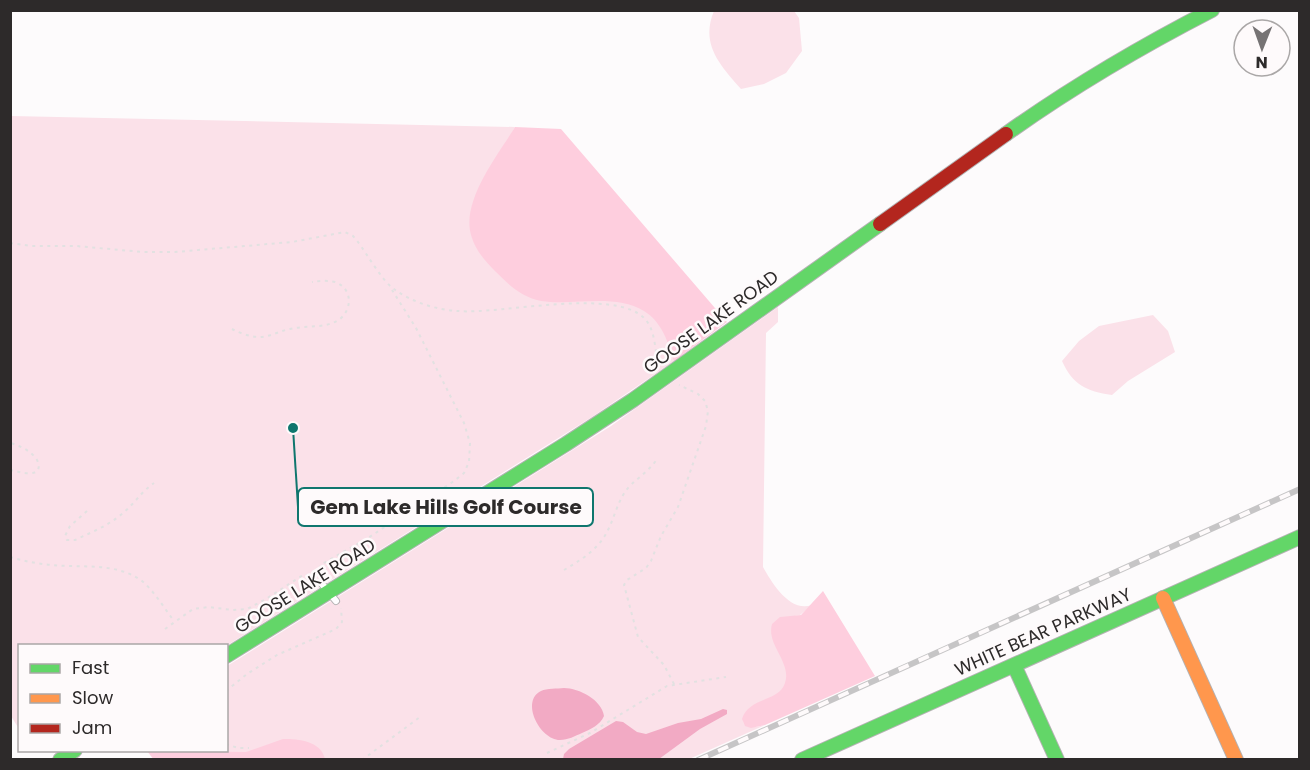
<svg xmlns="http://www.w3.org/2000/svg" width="1310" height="770" font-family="Poppins,sans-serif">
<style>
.green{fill:#fbe1e9}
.forest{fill:#fecede}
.water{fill:#f2aac4}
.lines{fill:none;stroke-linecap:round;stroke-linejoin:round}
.lane-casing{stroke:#b4b2b3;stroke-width:8}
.fast-casing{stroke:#b4b2b3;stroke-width:16}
.slow-casing{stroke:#b4b2b3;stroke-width:16}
.jam-casing{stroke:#b4b2b3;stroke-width:16}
.path{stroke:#e2e1e1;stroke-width:2;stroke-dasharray:3 4.5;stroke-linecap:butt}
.lane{stroke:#fffeff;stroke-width:6}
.fast{stroke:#63d668;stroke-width:14}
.slow{stroke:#ff974d;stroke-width:14}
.jam{stroke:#b3261e;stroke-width:14}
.rail-casing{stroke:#c6c5c6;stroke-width:6}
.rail{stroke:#fefafb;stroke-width:4;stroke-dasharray:11;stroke-linecap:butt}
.labels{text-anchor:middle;stroke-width:5;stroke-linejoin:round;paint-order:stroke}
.street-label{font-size:18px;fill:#2d2a2a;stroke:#fefafb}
.leader{fill:none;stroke:#0f766e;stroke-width:2}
.callout-dot{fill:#0f766e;stroke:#fefafb;stroke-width:2}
.callout{fill:#fefafb;stroke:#0f766e;stroke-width:2}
.callout-label{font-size:20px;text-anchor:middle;font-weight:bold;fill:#2d2a2a}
</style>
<rect width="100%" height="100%" fill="#fdfbfc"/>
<!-- green -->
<path class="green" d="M 714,11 L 794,11 L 799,18 L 802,51 L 786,73 L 764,84 L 741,89 C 720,65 700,44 714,11 Z
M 11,116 L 515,127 L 510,136 L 684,297 L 683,355 L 592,417 L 226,646 L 20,646 L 19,729 L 11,716 Z
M 778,307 L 778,322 L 766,333 L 763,567 C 772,583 790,613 812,605 L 800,615 L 790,617 L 824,679 L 743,717 L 744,724 L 756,727 L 765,725 L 687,760 L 162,760 L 226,750 L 227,666 L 611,426 Z
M 1153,315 L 1168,331 L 1175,352 L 1128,381 L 1112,395 C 1086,391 1073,385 1062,361 L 1079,341 L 1099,326 Z"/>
<!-- forest -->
<path class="forest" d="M 515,127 L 561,129 L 727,322 L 674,361 C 668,342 662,322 644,311 C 615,293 573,306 541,301 C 521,297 509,285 496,272 C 486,262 476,251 472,238 C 459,203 498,155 515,127 Z
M 823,591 L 875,676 L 765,725 L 751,728 L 745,726 L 742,719 C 749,697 779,702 785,683 C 792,662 766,645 772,624 L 780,617 L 801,615 Z
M 283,739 C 299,739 321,741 325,759 L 154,760 L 147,751 L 246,752 Z"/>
<!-- water -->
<path class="water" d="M 564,688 C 579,688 602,700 604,716 C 600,725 591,729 582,733 C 575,736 568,740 560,740 C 540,740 520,701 541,691 C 547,688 557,689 564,688 Z
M 723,709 L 727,710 L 727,714 L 700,729 L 659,759 L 563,759 L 564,754 L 569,749 L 616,721 L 623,722 L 637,732 L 646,734 L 678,723 L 701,719 Z"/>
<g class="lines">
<defs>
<path id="lane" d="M 322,584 L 336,601"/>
<path id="fast" d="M 1006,134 C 1072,87 1140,47 1212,10
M 226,656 L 566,444 L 633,400 L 880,224
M 1014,665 L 1057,760
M 60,760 L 75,750
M 802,760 L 1300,537"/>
<path id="slow" d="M 1163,598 L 1236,760"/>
<path id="jam" d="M 880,224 L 1006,134"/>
</defs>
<!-- lane casing -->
<use href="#lane" class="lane-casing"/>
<!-- fast casing -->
<use href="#fast" class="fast-casing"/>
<!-- slow casing -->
<use href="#slow" class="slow-casing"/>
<!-- jam casing -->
<use href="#jam" class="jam-casing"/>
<!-- path -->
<path class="path" d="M 10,243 L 32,246 L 76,246 L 143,252 L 175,252 L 292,242 L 345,232 L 353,236 L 358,242 C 367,254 383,282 394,289 C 411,302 437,310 458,311 C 500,315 617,286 646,320 C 656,333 654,349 659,364
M 232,329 C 240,333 250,337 259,337 C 270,337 279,331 290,329 C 306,325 326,329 340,319 C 353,308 352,288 335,282 C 327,280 319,281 312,282
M 10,470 C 17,471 24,474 31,473 C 42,473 40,461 33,455 C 27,449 19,446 11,443
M 87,511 L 70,526 L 65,536 L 67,540 L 75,540 C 92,532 110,525 124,512 C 135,503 142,491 154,483
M 10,557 C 24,561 38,564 52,565 C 82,568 116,562 142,581 C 155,592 164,608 174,621
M 564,570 C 581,560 599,549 608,530 C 614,518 617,504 625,492 C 632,481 648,473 657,459
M 315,575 L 322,564 L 368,538 L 454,481 L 464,473 L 469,462 L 470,443 L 464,423 L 416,328 L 392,290
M 165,629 L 193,609 L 209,607 L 232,610 L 247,609 L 266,599 L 303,575 L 315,575
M 674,684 L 664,665 L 638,637 L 624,585 L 627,580 L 646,568 L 651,561 L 661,536 L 678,507 L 706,426 L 708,411 L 705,401 L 698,394 L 679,385
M 226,691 L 247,674 L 277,655 L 336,629 L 342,622 L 341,608
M 226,744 L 238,748 L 249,748
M 547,753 L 590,733 L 667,686 L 726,677
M 362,760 L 420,717"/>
<!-- lane -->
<use href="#lane" class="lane"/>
<!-- fast -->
<use href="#fast" class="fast"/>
<!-- slow -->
<use href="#slow" class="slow"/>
<!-- jam -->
<use href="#jam" class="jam"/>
<defs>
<path id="rail" d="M 698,760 L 1300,489"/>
</defs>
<!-- rail casing -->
<use href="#rail" class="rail-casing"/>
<!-- rail -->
<use href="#rail" class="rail"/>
</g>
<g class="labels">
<!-- street labels -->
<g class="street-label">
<text transform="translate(711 322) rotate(-36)" y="6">GOOSE LAKE ROAD</text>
<text transform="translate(305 586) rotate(-32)" y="6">GOOSE LAKE ROAD</text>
<text transform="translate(1043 632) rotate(-24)" y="6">WHITE BEAR PARKWAY</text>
</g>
</g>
<!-- callouts -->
<path class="leader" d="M293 428L298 507"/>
<circle class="callout-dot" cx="293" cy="428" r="6"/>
<rect class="callout" x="298" y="488" width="295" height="38" rx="6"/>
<g class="callout-label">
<text x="446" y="514">Gem Lake Hills Golf Course</text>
</g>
<!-- border -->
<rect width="1310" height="770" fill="none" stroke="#2d2a2a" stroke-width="24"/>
<!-- legend -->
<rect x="18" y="644" width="210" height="108" fill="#fefafb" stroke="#aaa7a7" stroke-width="1.5"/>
<rect x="30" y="664" width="30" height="9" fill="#63d668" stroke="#aaa7a7" stroke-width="1.5"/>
<text x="72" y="674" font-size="18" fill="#2d2a2a">Fast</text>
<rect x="30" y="694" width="30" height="9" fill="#ff974d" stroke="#aaa7a7" stroke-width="1.5"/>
<text x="72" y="704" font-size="18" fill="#2d2a2a">Slow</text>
<rect x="30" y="724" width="30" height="9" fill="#b3261e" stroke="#aaa7a7" stroke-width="1.5"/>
<text x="72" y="734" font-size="18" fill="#2d2a2a">Jam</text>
<!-- north arrow -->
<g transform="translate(1262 48) rotate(181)"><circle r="28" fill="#fefafb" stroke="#aaa7a7" stroke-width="1.5"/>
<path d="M0-4.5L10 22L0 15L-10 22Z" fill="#767374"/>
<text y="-9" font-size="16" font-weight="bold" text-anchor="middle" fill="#2d2a2a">N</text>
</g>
</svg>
